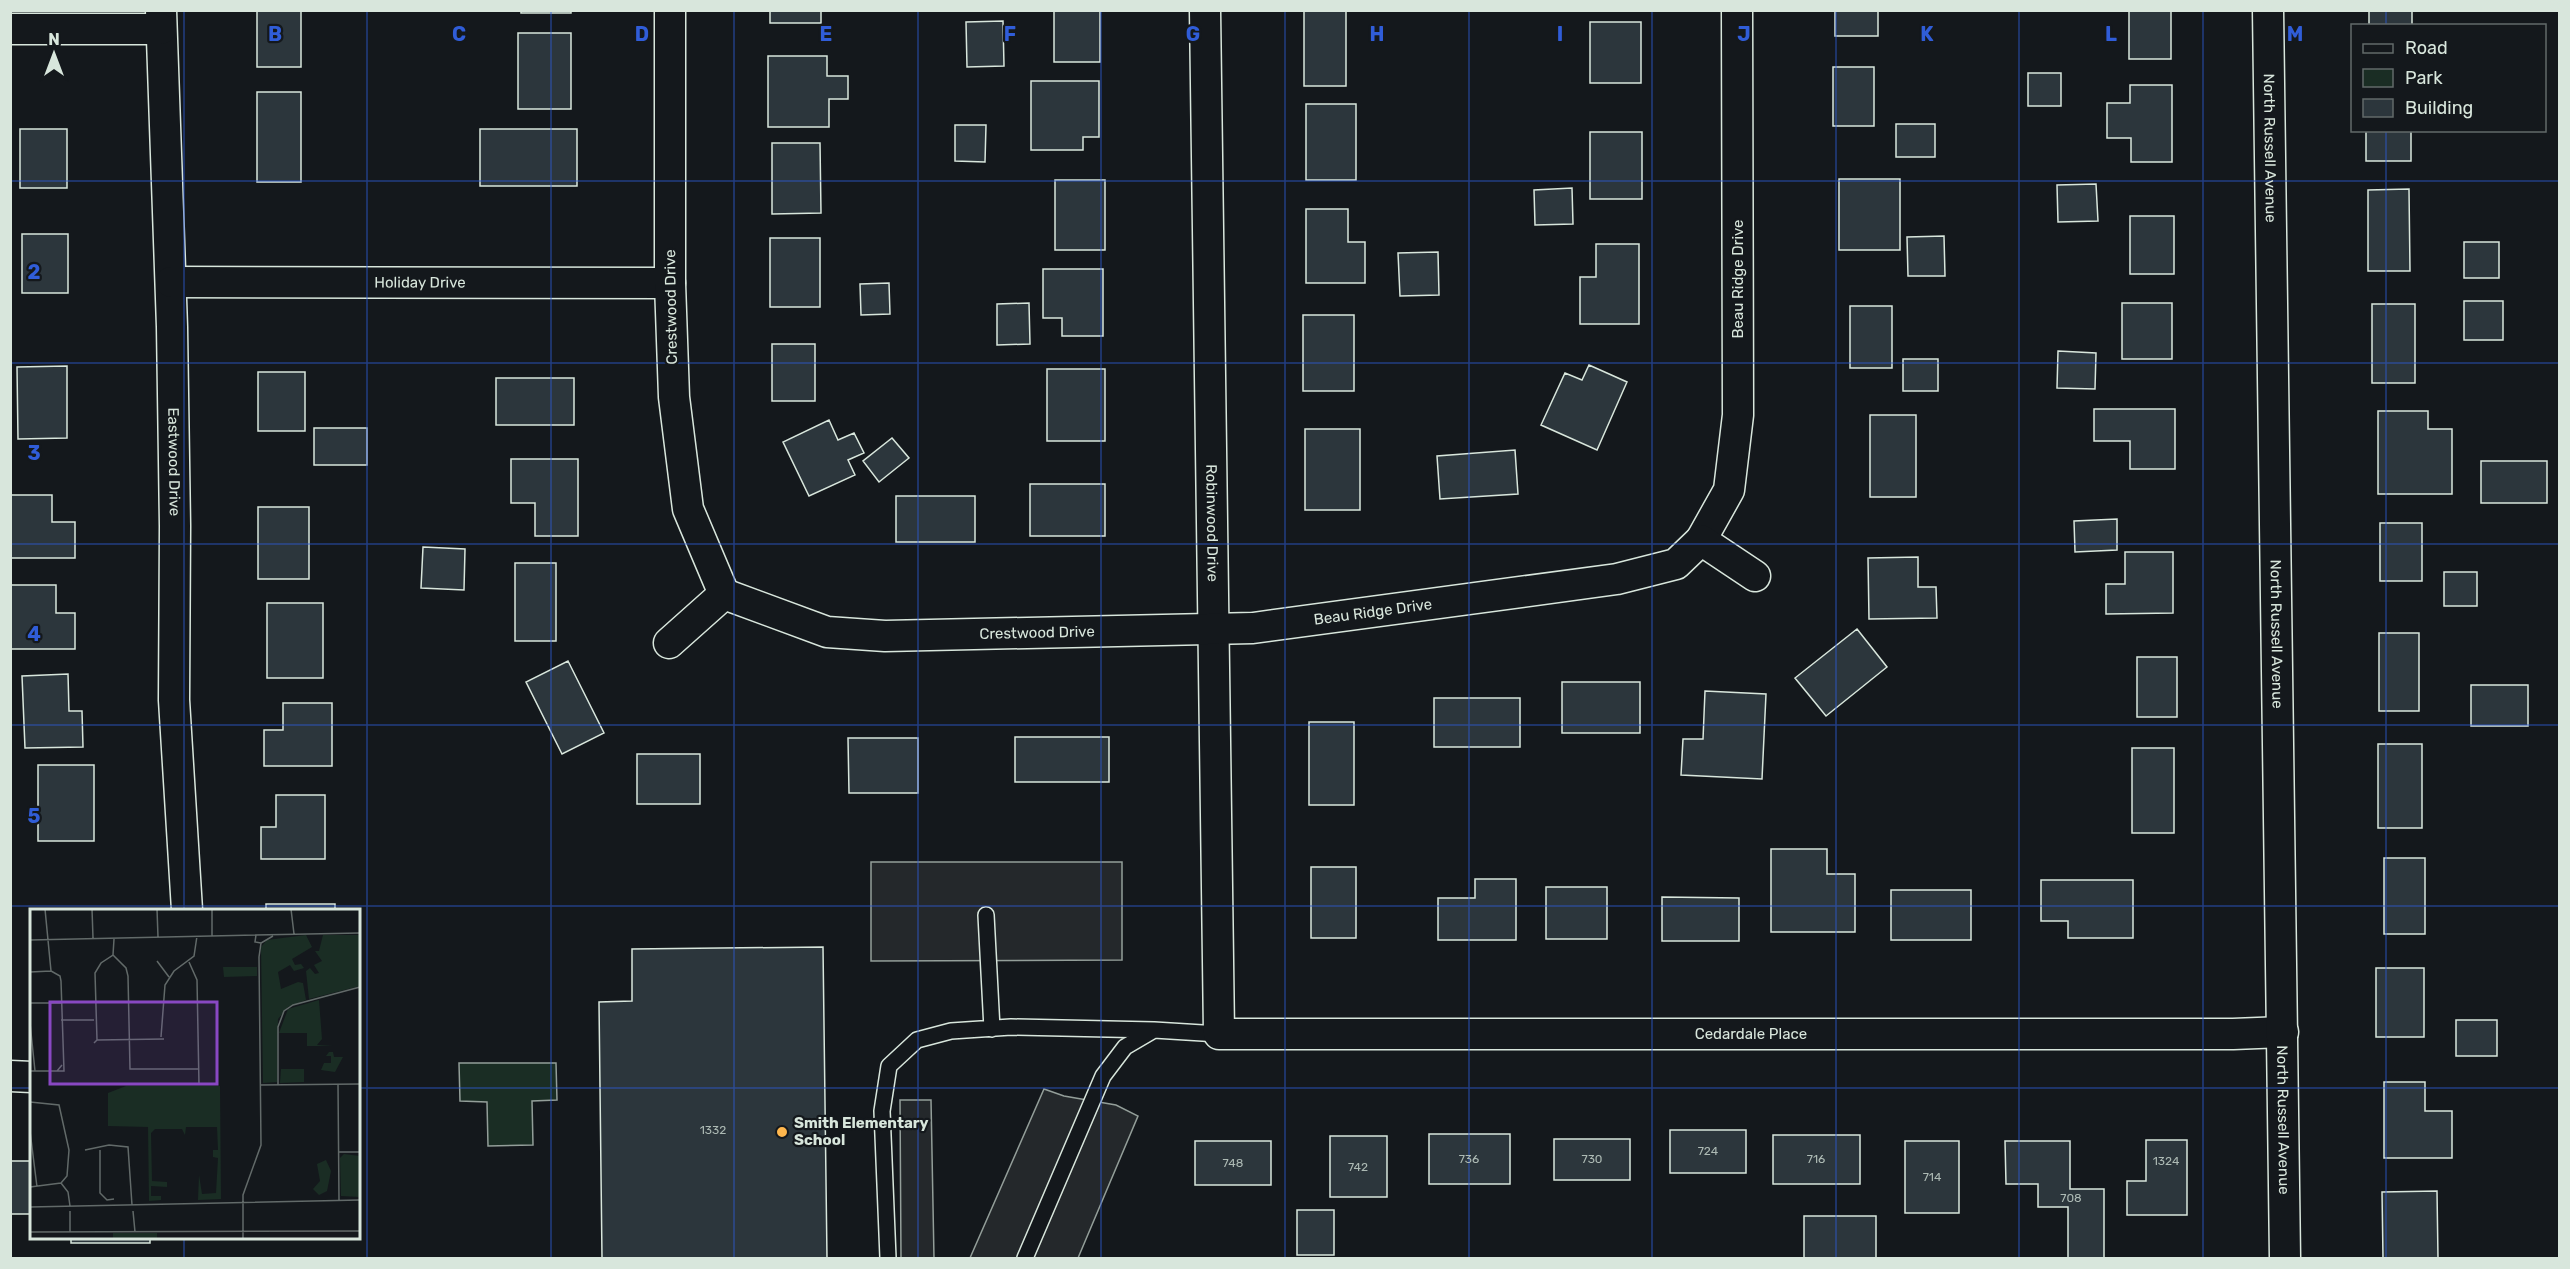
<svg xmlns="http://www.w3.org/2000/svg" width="2570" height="1269" font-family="Rubik,sans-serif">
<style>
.green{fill:#1a2d24;stroke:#939e99;stroke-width:1.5}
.parking{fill:#24282b;stroke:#939e99;stroke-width:1.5}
.building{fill:#2c363c;stroke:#d8e6dc;stroke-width:1.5}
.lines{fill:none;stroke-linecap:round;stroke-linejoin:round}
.service-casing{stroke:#d8e6dc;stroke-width:18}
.minor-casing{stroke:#d8e6dc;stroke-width:33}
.service{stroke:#14181c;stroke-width:15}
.minor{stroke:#14181c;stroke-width:30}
.grid{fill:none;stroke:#305dd8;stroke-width:1.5;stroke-opacity:0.55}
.poi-dot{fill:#ffb74d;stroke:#14181c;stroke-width:2}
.labels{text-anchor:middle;stroke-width:4.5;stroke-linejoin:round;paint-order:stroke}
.number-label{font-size:12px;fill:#adbab4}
.street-label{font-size:15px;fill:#d8e6dc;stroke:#14181c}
.poi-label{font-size:15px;font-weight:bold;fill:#d8e6dc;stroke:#14181c;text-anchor:start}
.inset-road{fill:none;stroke:#626a69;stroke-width:1.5}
.view{fill:#8948c3;fill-opacity:0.15;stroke:#8948c3;stroke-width:3}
.inset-edge{fill:none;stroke:#d8e6dc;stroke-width:3}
.grid-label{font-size:20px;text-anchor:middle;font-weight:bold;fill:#305dd8;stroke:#14181c;stroke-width:4.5;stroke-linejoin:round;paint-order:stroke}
</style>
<rect width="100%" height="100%" fill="#14181c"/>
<!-- green -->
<path class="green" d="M 459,1063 L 556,1063 L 557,1100 L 532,1101 L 533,1145 L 488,1146 L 487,1102 L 460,1101 Z"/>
<!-- parking -->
<path class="parking" d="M 871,862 L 1122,862 L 1122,960 L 871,961 Z
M 1044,1089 L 1064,1096 L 1116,1105 L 1138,1116 L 1078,1258 L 970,1258 Z
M 900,1100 L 931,1100 L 934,1258 L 901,1258 Z"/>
<!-- building -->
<path class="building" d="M 257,10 L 301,10 L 301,67 L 257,67 Z
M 521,10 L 571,10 L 571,13 L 521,13 Z
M 770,10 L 821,10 L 821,23 L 770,23 Z
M 1054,10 L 1100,10 L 1100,62 L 1054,62 Z
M 1304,10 L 1346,10 L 1346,86 L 1304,86 Z
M 1835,10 L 1878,10 L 1878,36 L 1835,36 Z
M 2129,10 L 2171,10 L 2171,59 L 2129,59 Z
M 2369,10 L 2412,10 L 2412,26 L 2369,26 Z
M 1003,21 L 1004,66 L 967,67 L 966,22 Z
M 1590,22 L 1641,22 L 1641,83 L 1590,83 Z
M 518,33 L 571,33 L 571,109 L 518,109 Z
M 768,56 L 827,56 L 827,76 L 848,76 L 848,99 L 829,99 L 829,127 L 768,127 Z
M 1833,67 L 1874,67 L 1874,126 L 1833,126 Z
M 2028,73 L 2061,73 L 2061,106 L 2028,106 Z
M 1031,81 L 1099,81 L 1099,137 L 1083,137 L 1083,150 L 1031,150 Z
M 2130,85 L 2172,85 L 2172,162 L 2131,162 L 2131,138 L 2107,138 L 2107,103 L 2130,103 Z
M 257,92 L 301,92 L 301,182 L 257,182 Z
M 1306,104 L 1356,104 L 1356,180 L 1306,180 Z
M 1896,124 L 1935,124 L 1935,157 L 1896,157 Z
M 955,125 L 986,125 L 985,162 L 955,161 Z
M 20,129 L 67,129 L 67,188 L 20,188 Z
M 480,129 L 577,129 L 577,186 L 480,186 Z
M 2366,130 L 2411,130 L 2411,161 L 2366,161 Z
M 1590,132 L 1642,132 L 1642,199 L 1590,199 Z
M 772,143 L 820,143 L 821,213 L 772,214 Z
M 1839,179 L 1900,179 L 1900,250 L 1839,250 Z
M 1055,180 L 1105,180 L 1105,250 L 1055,250 Z
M 2096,184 L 2098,221 L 2058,222 L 2057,185 Z
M 1572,188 L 1573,224 L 1535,225 L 1534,190 Z
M 2409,189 L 2410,271 L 2368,271 L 2368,190 Z
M 1306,209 L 1348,209 L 1348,242 L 1365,242 L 1365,283 L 1306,283 Z
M 2130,216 L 2174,216 L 2174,274 L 2130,274 Z
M 22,234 L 68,234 L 68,293 L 22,293 Z
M 1944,236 L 1945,276 L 1908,276 L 1907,237 Z
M 770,238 L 820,238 L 820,307 L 770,307 Z
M 2464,242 L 2499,242 L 2499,278 L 2464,278 Z
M 1596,244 L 1639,244 L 1639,324 L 1580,324 L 1580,277 L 1596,277 Z
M 1438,252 L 1439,295 L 1400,296 L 1398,253 Z
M 1043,269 L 1103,269 L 1103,336 L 1062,336 L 1062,318 L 1043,318 Z
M 889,283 L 890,314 L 861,315 L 860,284 Z
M 2464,301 L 2503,301 L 2503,340 L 2464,340 Z
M 1029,303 L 1030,344 L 997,345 L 997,304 Z
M 2122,303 L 2172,303 L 2172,359 L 2122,359 Z
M 2372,304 L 2415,304 L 2415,383 L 2372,383 Z
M 1850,306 L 1892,306 L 1892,368 L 1850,368 Z
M 1303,315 L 1354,315 L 1354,391 L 1303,391 Z
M 772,344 L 815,344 L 815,401 L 772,401 Z
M 2058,351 L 2096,353 L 2095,389 L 2057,388 Z
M 1903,359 L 1938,359 L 1938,391 L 1903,391 Z
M 1589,365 L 1627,382 L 1597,450 L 1541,425 L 1565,373 L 1582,380 Z
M 67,366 L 67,438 L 18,439 L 17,367 Z
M 1047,369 L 1105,369 L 1105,441 L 1047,441 Z
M 258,372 L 305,372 L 305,431 L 258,431 Z
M 496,378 L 574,378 L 574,425 L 496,425 Z
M 2094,409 L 2175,409 L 2175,469 L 2130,469 L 2130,441 L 2094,441 Z
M 2378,411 L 2428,411 L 2428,429 L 2452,429 L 2452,494 L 2378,494 Z
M 1870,415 L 1916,415 L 1916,497 L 1870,497 Z
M 829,420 L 838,440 L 854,433 L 864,453 L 848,460 L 855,475 L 809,496 L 783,442 Z
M 314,428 L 367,428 L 367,465 L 314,465 Z
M 1305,429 L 1360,429 L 1360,510 L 1305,510 Z
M 892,438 L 909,458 L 879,482 L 863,461 Z
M 1515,450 L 1518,494 L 1440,499 L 1437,456 Z
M 511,459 L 578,459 L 578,536 L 535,536 L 535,503 L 511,503 Z
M 2481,461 L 2547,461 L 2547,503 L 2481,503 Z
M 1030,484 L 1105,484 L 1105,536 L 1030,536 Z
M 10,495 L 52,495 L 52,522 L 75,522 L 75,558 L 10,558 Z
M 896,496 L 975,496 L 975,542 L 896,542 Z
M 258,507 L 309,507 L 309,579 L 258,579 Z
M 2117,519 L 2117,550 L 2075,552 L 2074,521 Z
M 2380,523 L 2422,523 L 2422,581 L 2380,581 Z
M 423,547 L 465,549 L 464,590 L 421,588 Z
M 2125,552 L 2173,552 L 2173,613 L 2106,614 L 2106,584 L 2125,584 Z
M 1918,557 L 1918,587 L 1936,587 L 1937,618 L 1869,619 L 1868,558 Z
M 515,563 L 556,563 L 556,641 L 515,641 Z
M 2444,572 L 2477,572 L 2477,606 L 2444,606 Z
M 10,585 L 56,585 L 56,613 L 75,613 L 75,649 L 10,649 Z
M 267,603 L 323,603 L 323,678 L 267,678 Z
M 1857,629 L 1887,667 L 1826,716 L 1795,678 Z
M 2379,633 L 2419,633 L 2419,711 L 2379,711 Z
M 2137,657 L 2177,657 L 2177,717 L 2137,717 Z
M 568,661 L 604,733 L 562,754 L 526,682 Z
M 68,674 L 69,711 L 82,711 L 83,747 L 25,748 L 22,676 Z
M 1562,682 L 1640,682 L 1640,733 L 1562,733 Z
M 2471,685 L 2528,685 L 2528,726 L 2471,726 Z
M 1705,691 L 1766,694 L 1762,779 L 1681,775 L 1683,739 L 1703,739 Z
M 1434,698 L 1520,698 L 1520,747 L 1434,747 Z
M 283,703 L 332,703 L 332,766 L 264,766 L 264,730 L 283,730 Z
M 1309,722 L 1354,722 L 1354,805 L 1309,805 Z
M 1015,737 L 1109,737 L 1109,782 L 1015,782 Z
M 848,738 L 918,738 L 918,793 L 849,793 Z
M 2378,744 L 2422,744 L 2422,828 L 2378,828 Z
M 2132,748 L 2174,748 L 2174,833 L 2132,833 Z
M 637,754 L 700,754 L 700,804 L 637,804 Z
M 38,765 L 94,765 L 94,841 L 38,841 Z
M 276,795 L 325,795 L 325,859 L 261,859 L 261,827 L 276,827 Z
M 1771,849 L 1827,849 L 1827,874 L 1855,874 L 1855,932 L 1771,932 Z
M 2384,858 L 2425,858 L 2425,934 L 2384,934 Z
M 1311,867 L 1356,867 L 1356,938 L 1311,938 Z
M 1475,879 L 1516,879 L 1516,940 L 1438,940 L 1438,898 L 1475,898 Z
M 2041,880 L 2133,880 L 2133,938 L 2068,938 L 2068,921 L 2041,921 Z
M 1546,887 L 1607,887 L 1607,939 L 1546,939 Z
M 1891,890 L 1971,890 L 1971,940 L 1891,940 Z
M 1662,897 L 1739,898 L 1739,941 L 1662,941 Z
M 266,904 L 335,904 L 335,910 L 266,910 Z
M 823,947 L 827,1258 L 602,1258 L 599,1002 L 632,1001 L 632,949 Z
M 2376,968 L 2424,968 L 2424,1037 L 2376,1037 Z
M 2456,1020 L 2497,1020 L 2497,1056 L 2456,1056 Z
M 2384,1082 L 2425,1082 L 2425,1111 L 2452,1111 L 2452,1158 L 2384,1158 Z
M 1670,1130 L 1746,1130 L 1746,1173 L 1670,1173 Z
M 1429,1134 L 1510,1134 L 1510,1184 L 1429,1184 Z
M 1773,1135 L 1860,1135 L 1860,1184 L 1773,1184 Z
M 1330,1136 L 1387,1136 L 1387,1197 L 1330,1197 Z
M 1554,1139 L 1630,1139 L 1630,1180 L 1554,1180 Z
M 2146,1140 L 2187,1140 L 2187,1215 L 2127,1215 L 2127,1181 L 2146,1181 Z
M 1195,1141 L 1271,1141 L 1271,1185 L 1195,1185 Z
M 1905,1141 L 1959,1141 L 1959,1213 L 1905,1213 Z
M 2005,1141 L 2070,1141 L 2070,1189 L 2104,1189 L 2104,1258 L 2068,1258 L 2068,1207 L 2038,1207 L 2038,1184 L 2006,1184 Z
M 10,1161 L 32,1161 L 32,1214 L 10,1214 Z
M 2437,1191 L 2438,1258 L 2383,1258 L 2382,1192 Z
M 1297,1210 L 1334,1210 L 1334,1255 L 1297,1255 Z
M 1804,1216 L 1876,1216 L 1876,1258 L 1804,1258 Z
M 71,1238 L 150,1238 L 150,1243 L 71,1243 Z"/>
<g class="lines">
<defs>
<path id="service" d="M 986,915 L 992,1029
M 888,1258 L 882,1111 L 889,1066 L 917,1040 L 951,1031 L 1011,1027 L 1154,1030
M 1025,1258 L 1103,1076 L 1125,1047 L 1154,1030 L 1219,1034"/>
<g id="minor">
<path id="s1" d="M 161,10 L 172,327 L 175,526 L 174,700 L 187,910"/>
<path id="s2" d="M 1205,10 L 1219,1034 L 2233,1034 L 2283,1032"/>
<path id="s3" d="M 2268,10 L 2285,1258"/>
<path d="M 10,29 L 161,29"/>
<path id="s4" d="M 171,282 L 670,283"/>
<path d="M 1701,540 L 1729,490 L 1738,415 L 1737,10"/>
<path id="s5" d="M 724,594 L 827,632 L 885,636 L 1253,628 L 1617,579 L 1676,564 L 1701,540 L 1755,576"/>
<path d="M 669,643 L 724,594 L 688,509 L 674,397 L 670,283 L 670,10"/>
<path d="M 10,1076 L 32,1077"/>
</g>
</defs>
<!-- service casing -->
<use href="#service" class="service-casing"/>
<!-- minor casing -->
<use href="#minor" class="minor-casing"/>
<!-- service -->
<use href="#service" class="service"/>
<!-- minor -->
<use href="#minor" class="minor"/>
</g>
<!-- grid -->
<path class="grid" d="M 184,10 L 184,910M 367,10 L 367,1258M 551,10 L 551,1258M 734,10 L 734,1258M 918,10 L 918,1258M 1101,10 L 1101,1258M 1285,10 L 1285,1258M 1469,10 L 1469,1258M 1652,10 L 1652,1258M 1836,10 L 1836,1258M 2019,10 L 2019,1258M 2203,10 L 2203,1258M 2386,10 L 2386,26M 2386,130 L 2386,1258M 10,181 L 2560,181M 10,363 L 2560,363M 10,544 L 2560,544M 10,725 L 2560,725M 10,906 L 2560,906M 10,1088 L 32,1088M 358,1088 L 2560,1088M 184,1238 L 184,1258"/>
<!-- markers -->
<circle class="poi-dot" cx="782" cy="1132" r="6"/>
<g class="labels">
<!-- number labels -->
<g class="number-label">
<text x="713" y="1134">1332</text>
<text x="1708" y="1155">724</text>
<text x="1469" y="1163">736</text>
<text x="1592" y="1163">730</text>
<text x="1816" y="1163">716</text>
<text x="2166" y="1165">1324</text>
<text x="1233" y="1167">748</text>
<text x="1358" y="1171">742</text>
<text x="1932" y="1181">714</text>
<text x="2071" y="1202">708</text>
</g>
<!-- street labels -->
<g class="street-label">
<text dy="5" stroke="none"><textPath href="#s3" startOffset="138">North Russell Avenue</textPath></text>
<text transform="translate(1738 279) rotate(-90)" y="5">Beau Ridge Drive</text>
<text dy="5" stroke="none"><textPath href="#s4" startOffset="249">Holiday Drive</textPath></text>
<text transform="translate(671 307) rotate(-91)" y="5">Crestwood Drive</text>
<text dy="5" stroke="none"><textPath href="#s1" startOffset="452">Eastwood Drive</textPath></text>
<text dy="5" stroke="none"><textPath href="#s2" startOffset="513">Robinwood Drive</textPath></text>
<text dy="5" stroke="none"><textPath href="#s5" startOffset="657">Beau Ridge Drive</textPath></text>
<text dy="5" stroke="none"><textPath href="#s5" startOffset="320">Crestwood Drive</textPath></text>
<text dy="5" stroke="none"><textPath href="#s3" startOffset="624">North Russell Avenue</textPath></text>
<text dy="5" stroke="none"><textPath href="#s2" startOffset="1556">Cedardale Place</textPath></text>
<text dy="5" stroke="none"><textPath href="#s3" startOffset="1110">North Russell Avenue</textPath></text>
</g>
<!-- poi labels -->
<g class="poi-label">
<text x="794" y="1128">Smith Elementary<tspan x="794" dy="17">School</tspan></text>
</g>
</g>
<!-- overview -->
<g transform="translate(30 909)">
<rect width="330" height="330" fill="#14181c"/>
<path d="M 276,26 L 282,38 L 262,50 L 265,56 L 271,55 L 274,59 L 264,62 L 260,56 L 248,63 L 251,80 L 268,73 L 273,74 L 276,91 L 258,98 L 248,110 L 247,173 L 233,174 L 231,38 L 237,31 ZM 293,26 L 330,26 L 330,77 L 279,90 L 276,62 L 280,59 L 285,65 L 289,64 L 284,56 L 292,52 L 285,42 L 289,42 ZM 193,58 L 227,58 L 227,67 L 194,68 ZM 289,91 L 292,130 L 287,136 L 303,137 L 277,137 L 277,124 L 249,124 L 258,100 ZM 299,143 L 303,143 L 304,148 L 313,148 L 305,163 L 291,161 L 294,154 L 301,154 L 301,147 L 296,147 ZM 251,160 L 274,160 L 274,173 L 250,174 ZM 96,177 L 190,177 L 191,290 L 168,291 L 169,266 L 172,285 L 186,284 L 188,249 L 183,248 L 183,241 L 188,241 L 187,218 L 156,218 L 155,226 L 152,220 L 125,220 L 121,224 L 122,272 L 137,273 L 137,278 L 121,277 L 121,287 L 131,287 L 131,291 L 119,292 L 118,218 L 78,217 L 78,184 ZM 314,245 L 330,247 L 330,288 L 311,287 L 310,249 ZM 296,251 L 301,262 L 297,282 L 289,286 L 283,280 L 290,272 L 287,255 ZM 83,324 L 127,324 L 127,330 L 83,330 Z" fill="#1a2d24"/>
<path class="inset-road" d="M 15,0 L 21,62 L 30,67 L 31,72 L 34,162 L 27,162M 62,0 L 63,29M 127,0 L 128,28M 182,0 L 182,27M 261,0 L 264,25M 0,31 L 226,26M 231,34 L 225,33 L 226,26 L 330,24M 83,46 L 96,59 L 98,67 L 100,160 L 169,160M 127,52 L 139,68M 159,53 L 167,71 L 169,176M 0,63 L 21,62M 0,94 L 31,94M 31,111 L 64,111M 0,114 L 5,162M 131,128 L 135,76 L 144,62 L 164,47 L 167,27M 67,131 L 134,130M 64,134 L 67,131 L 65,64 L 71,54 L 83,46 L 84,30M 0,162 L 27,162 L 32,156M 308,175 L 309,291M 230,176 L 330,175M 248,176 L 248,118 L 254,102 L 263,96 L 330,78M 0,193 L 29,196 L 39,241 L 37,267 L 31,274M 0,222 L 7,278M 55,241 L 79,236 L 98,238 L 102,296M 70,241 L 70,284 L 77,291 L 84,290M 308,243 L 330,243M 31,274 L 38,283 L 40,297M 0,278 L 31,274M 0,298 L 330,291M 40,302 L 40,323M 103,302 L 105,323M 0,323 L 330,322M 213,330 L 213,286 L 231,236 L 229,48 L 231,34 L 243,27"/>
<path class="view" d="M 20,93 L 187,93 L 187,175 L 20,175 Z"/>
<rect width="330" height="330" class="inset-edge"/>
</g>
<g class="grid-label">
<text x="275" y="41">B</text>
<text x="459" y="41">C</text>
<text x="642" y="41">D</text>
<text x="826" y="41">E</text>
<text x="1010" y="41">F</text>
<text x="1193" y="41">G</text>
<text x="1377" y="41">H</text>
<text x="1560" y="41">I</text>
<text x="1744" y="41">J</text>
<text x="1927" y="41">K</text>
<text x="2111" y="41">L</text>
<text x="2295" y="41">M</text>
<text x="34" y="279">2</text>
<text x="34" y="460">3</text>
<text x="34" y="641">4</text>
<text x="34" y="823">5</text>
</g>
<!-- border -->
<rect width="2570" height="1269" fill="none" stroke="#d8e6dc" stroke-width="24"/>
<!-- legend -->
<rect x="2351" y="24" width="195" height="108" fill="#14181c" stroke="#626a69" stroke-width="1.5"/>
<rect x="2363" y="44" width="30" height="9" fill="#14181c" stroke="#626a69" stroke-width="1.5"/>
<text x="2405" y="54" font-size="18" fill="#d8e6dc">Road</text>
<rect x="2363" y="69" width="30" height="18" fill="#1a2d24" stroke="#626a69" stroke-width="1.5"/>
<text x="2405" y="84" font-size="18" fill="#d8e6dc">Park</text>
<rect x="2363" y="99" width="30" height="18" fill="#2c363c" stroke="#626a69" stroke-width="1.5"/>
<text x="2405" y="114" font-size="18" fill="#d8e6dc">Building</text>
<!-- north arrow -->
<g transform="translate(54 54)" stroke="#14181c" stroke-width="4.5" paint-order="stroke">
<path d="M0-4.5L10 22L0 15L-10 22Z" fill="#d8e6dc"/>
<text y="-9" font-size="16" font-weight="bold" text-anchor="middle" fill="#d8e6dc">N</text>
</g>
</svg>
